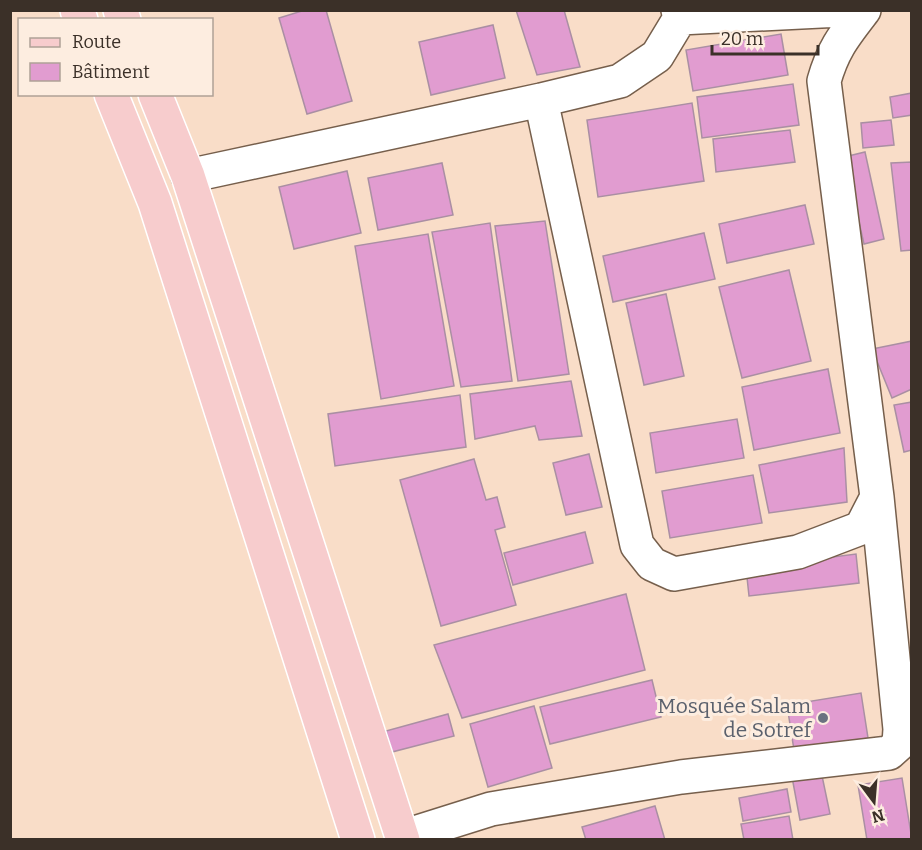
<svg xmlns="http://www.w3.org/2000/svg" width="922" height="850" font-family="Bitter,serif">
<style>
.building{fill:#e19cd0;stroke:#aa8fa3;stroke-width:1.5}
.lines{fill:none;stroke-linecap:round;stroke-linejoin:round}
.minor-casing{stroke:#765f4c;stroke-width:36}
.primary-casing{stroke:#fff;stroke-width:36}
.minor{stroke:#fff;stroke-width:33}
.primary{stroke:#f7cccd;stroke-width:33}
.worship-dot{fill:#6b7280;stroke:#fdede0;stroke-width:2}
.labels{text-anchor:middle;stroke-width:6;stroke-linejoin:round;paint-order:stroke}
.worship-label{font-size:21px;fill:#5b616d;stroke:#fdede0;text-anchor:end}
</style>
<rect width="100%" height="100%" fill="#f9ddc8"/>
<!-- building -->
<path class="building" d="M 305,10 L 326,10 L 352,101 L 307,114 L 279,18 Z
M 516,10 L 564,10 L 580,67 L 537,75 Z
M 493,25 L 505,78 L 431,95 L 419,42 Z
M 781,34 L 788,75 L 693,91 L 686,50 Z
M 793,84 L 799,125 L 702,138 L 697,97 Z
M 912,93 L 912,115 L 893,118 L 890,97 Z
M 692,103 L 704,181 L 598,197 L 587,120 Z
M 891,120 L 894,145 L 863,148 L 861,123 Z
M 790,130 L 795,162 L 716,172 L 713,139 Z
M 865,152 L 884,239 L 864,244 L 844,157 Z
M 912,162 L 912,250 L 901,251 L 891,163 Z
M 442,163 L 453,215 L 378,230 L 368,178 Z
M 347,171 L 361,233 L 294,249 L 279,187 Z
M 805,205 L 814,244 L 727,263 L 719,224 Z
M 545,221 L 569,374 L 518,381 L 495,226 Z
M 490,223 L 512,381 L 461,387 L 432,232 Z
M 704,233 L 715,279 L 613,302 L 603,256 Z
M 428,234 L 454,386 L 381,399 L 355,246 Z
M 789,270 L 811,361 L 742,378 L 719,287 Z
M 666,294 L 684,376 L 644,385 L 626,303 Z
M 912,341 L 912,389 L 892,398 L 872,349 Z
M 828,369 L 840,433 L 754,450 L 742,387 Z
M 571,381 L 582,436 L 539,440 L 535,426 L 475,439 L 470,394 Z
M 460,395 L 466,447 L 335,466 L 328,414 Z
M 912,402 L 912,450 L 904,452 L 894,405 Z
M 737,419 L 744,458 L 656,473 L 650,433 Z
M 844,448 L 847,502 L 769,513 L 759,465 Z
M 589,454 L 602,507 L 566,515 L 553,463 Z
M 474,459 L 486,500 L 497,497 L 505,527 L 495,530 L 516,605 L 441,626 L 400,480 Z
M 753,475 L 762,523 L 670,538 L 662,491 Z
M 585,532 L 593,563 L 513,585 L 504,553 Z
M 856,554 L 859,583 L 749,596 L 746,568 Z
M 626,594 L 645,670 L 462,718 L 434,645 Z
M 652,680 L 661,717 L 550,744 L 540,707 Z
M 861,693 L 868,738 L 794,750 L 787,705 Z
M 534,706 L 552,768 L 488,787 L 470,724 Z
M 448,714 L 454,736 L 392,752 L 386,731 Z
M 821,771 L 830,814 L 800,820 L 792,777 Z
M 902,778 L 912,840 L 867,840 L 858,785 Z
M 787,789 L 791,812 L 743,821 L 739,798 Z
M 655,806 L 665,840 L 586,840 L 582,827 Z
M 789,816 L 793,840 L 744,840 L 741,824 Z"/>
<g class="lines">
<defs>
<path id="minor" d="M 680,18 L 841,10
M 541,100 L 637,545 L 652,564 L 674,574 L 798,552 L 861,528 L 877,497 L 824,81 C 833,49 844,36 864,10
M 188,176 L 541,100 L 620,81 L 657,56 L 680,18 L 678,10
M 402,837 L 491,809 L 681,777 L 889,753 L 899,744 L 900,729 L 877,497"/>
<path id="primary" d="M 77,10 L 81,20
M 120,10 L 124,20
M 111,94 L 155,203 L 358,840
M 155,94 L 188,176 L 403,840"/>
</defs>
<!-- minor casing -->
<use href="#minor" class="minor-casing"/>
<!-- primary casing -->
<use href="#primary" class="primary-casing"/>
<!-- minor -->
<use href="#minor" class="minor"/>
<!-- primary -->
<use href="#primary" class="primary"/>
</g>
<!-- markers -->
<circle class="worship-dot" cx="823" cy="718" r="6"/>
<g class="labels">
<!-- worship labels -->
<g class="worship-label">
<text x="811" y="713">Mosquée Salam<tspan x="811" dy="24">de Sotref</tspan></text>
</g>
</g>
<!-- border -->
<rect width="922" height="850" fill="none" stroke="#3b3028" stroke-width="24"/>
<!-- legend -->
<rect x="18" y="18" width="195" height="78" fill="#fdede0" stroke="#afa196" stroke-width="1.5"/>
<rect x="30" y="38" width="30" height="9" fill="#f7cccd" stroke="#afa196" stroke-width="1.5"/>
<text x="72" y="48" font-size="18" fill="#3b3028">Route</text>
<rect x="30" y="63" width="30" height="18" fill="#e19cd0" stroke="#afa196" stroke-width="1.5"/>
<text x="72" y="78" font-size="18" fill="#3b3028">Bâtiment</text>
<!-- north arrow -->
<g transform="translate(874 802) rotate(164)" stroke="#fdede0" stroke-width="4.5" paint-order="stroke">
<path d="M0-4.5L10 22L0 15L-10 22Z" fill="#3b3028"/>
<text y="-9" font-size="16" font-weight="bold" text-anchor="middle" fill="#3b3028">N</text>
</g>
<!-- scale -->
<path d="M712 45v9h106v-9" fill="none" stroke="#3b3028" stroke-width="3"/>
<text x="721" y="45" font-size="18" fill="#3b3028" stroke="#fdede0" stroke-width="4.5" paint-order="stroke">20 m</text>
</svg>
